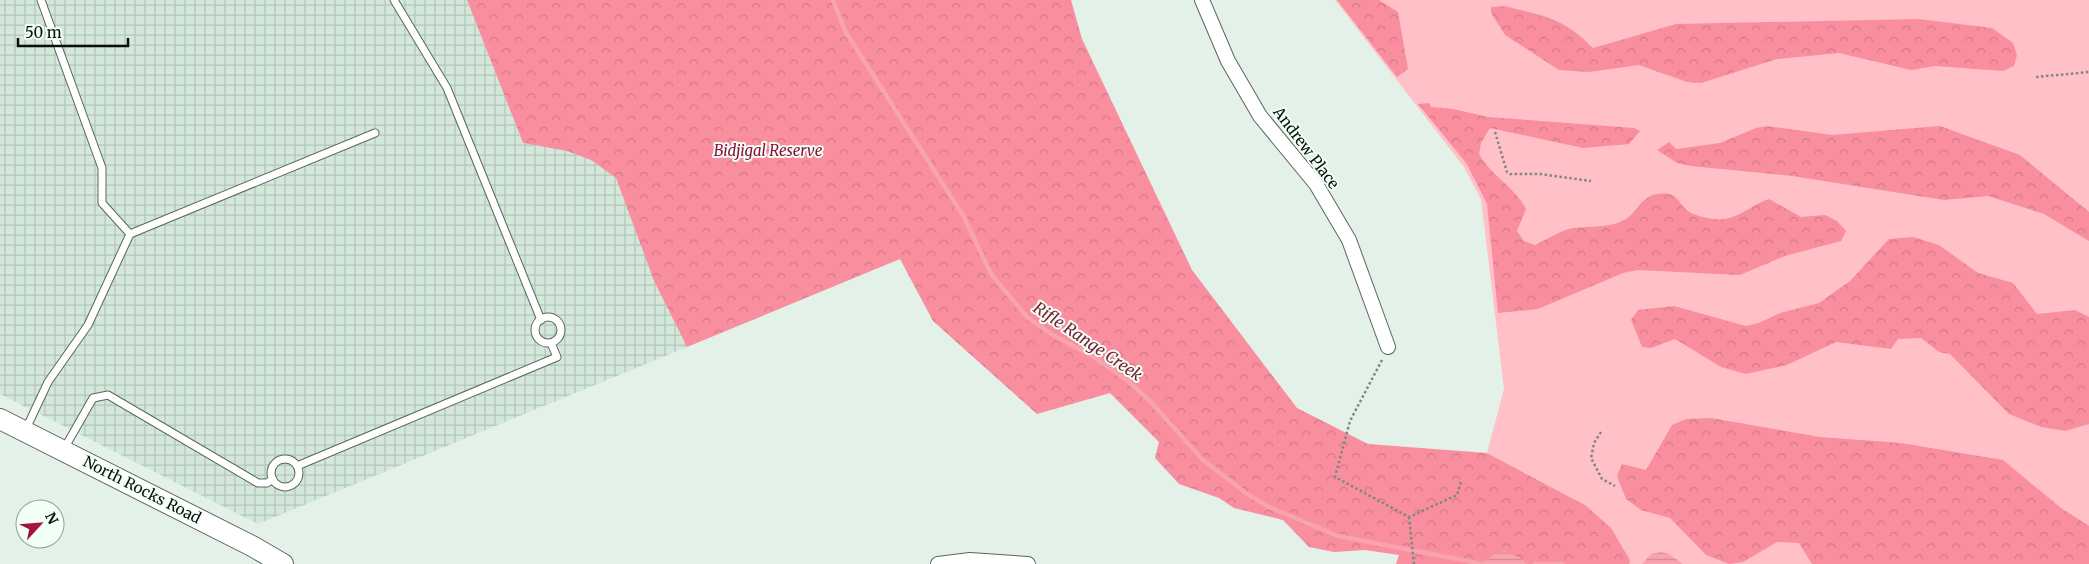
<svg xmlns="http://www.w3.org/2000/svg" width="2089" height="564" font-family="Merriweather,serif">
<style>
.industrial{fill:url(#industrial-grid)}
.grass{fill:#ffc0c7}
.forest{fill:url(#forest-crowns)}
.water{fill:url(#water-rules)}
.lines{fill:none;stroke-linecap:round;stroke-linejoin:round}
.stream{stroke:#f9a3af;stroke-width:4.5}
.service-casing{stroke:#5a665e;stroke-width:9}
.minor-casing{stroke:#5a665e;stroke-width:16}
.secondary-casing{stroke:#5a665e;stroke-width:22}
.path{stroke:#7e8882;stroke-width:2.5;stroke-dasharray:2.5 2.5;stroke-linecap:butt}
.service{stroke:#fff;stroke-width:7}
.minor{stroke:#fff;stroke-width:14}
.secondary{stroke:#fff;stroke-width:20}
.labels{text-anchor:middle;stroke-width:4;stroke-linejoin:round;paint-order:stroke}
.street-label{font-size:15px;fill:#0a0f0c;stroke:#f1fff6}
.park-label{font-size:15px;font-style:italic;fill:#8f0e38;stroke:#f1fff6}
.water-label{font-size:16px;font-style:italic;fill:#761831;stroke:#f1fff6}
</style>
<defs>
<pattern id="industrial-grid" width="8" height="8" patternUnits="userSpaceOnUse" patternTransform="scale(1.25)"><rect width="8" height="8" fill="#d3e8db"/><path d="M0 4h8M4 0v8" fill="none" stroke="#b4c6bb"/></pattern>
<pattern id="forest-crowns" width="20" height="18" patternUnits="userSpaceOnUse" patternTransform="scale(1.25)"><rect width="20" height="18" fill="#f98e9f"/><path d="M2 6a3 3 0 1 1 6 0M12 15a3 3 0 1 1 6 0" fill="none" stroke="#d47988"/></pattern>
<pattern id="water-rules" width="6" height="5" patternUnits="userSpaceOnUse" patternTransform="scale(1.25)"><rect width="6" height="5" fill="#f9a3af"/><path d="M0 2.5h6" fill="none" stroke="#d48b95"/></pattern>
</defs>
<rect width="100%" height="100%" fill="#e3f1e8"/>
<!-- industrial -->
<path class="industrial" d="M 0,0 L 467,0 L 523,143 L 567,151 L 591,160 L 616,178 L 654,281 L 687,347 L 258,524 L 0,394 Z"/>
<!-- grass -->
<path class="grass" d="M 1335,0 L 2089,0 L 2089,564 L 1629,564 L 1630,560 L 1585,505 L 1487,453 L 1504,389 L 1481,199 L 1464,167 Z"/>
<!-- forest -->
<path class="forest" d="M 467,0 L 1071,0 L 1082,39 L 1192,270 L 1297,408 L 1368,444 L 1487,453 L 1585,505 L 1611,528 L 1630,560 L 1629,564 L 1396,564 L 1399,555 L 1365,550 L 1334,552 L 1309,547 L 1283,520 L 1234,508 L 1219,498 L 1179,484 L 1155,458 L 1159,442 L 1110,393 L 1037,414 L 933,321 L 900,259 L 687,347 L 654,281 L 616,178 L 591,160 L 567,151 L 523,143 Z
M 1337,0 L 1379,0 L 1398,12 L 1408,69 L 1397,77 Z
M 1504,6 C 1544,16 1562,17 1593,48 L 1676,24 L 1919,19 L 1992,28 L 2013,43 L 2017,55 L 2014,66 L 2003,71 L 1935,66 L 1911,70 L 1839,53 L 1777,59 L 1701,83 L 1687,82 L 1639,65 L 1589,72 L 1559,70 L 1505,35 L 1491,13 L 1491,7 Z
M 1429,103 L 1431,107 L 1453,109 L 1488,117 L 1634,128 L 1640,131 L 1629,144 L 1583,148 L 1490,128 L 1481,143 L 1479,154 C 1491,176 1515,187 1526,209 L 1517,231 L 1524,241 L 1535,245 C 1546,240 1558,232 1569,229 C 1586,225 1607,229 1622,221 C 1637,215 1639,197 1657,194 C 1678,191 1676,201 1688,211 C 1692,215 1707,218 1713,219 C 1737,222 1748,206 1769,199 L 1801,217 L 1825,215 L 1837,221 L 1846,231 L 1841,241 L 1785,256 L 1740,275 L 1637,270 L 1623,273 L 1538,309 L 1498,313 L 1487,204 L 1467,164 L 1418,104 Z
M 1768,126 L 1832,135 L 1940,126 L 2020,155 L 2089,212 L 2089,241 L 2044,214 L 1988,196 L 1944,200 L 1792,176 L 1691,166 L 1677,163 L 1657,150 L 1669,142 L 1676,149 L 1720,143 L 1756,128 Z
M 1913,237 L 1939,245 L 1978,273 L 2013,283 L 2037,314 L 2075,310 L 2089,317 L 2089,424 L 2065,431 L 2041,427 L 2009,414 L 1950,354 L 1939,352 L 1921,338 L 1898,339 L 1891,349 L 1836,342 L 1787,365 L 1746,374 L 1721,367 L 1675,339 L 1651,348 L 1642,347 L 1631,320 L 1638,310 L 1674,306 L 1746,326 L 1759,323 L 1780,313 L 1819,303 L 1850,281 L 1889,239 Z
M 1711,418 L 1820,437 L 1901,443 L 2003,460 L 2061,508 L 2089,526 L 2089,564 L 1812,564 L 1799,543 L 1777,542 L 1743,562 L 1729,564 L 1706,555 L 1670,518 L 1641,510 L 1626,499 L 1617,476 L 1622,464 L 1646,470 L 1672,425 L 1686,419 Z"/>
<!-- water -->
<path class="water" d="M 1505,551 L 1522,559 L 1527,564 L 1481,564 L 1495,553 Z
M 1661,552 L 1669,554 L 1683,564 L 1642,564 L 1651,554 Z"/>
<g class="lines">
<!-- stream -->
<path class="stream" d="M 833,0 L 845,31 L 964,217 L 991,274 L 1027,317 L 1053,335 L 1094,357 L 1129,382 L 1150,401 L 1202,459 L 1247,494 L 1269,507 L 1338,536 L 1483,564
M 1535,564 L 1563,564"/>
<defs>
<path id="service" d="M 41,0 L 102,168 L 102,203 L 130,234
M 394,0 L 447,88 L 541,320
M535 330a13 13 0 1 1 26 0a13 13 0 1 1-26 0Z
M 26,429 L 48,382 L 88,325 L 130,234 L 375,133
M 64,449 L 93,398 L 108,395 L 258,483 L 267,483 L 273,479
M271 473a14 14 0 1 1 28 0a14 14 0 1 1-28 0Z
M 297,466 L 557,357 L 551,343"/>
<path id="minor" d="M 1202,0 L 1228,61 L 1260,116 L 1316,184 L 1349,240 L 1388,347
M 938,564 L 970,560 L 1028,564"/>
<path id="secondary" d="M 0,419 L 252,546 L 283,564"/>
</defs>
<!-- service casing -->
<use href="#service" class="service-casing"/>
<!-- minor casing -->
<use href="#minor" class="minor-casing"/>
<!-- secondary casing -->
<use href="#secondary" class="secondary-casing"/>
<!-- path -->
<path class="path" d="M 2036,77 L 2089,72
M 1495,132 L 1507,172 L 1510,174 L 1540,174 L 1591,181
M 1382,360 L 1350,421 L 1335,477 L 1409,517 L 1457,495 L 1461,482
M 1601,432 L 1594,443 L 1591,458 L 1602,479 L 1615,486
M 1409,517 L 1414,564"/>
<!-- service -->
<use href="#service" class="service"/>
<!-- minor -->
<use href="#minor" class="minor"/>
<!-- secondary -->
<use href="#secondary" class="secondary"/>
</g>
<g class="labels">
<!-- street labels -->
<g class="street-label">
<text transform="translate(1306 148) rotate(53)" y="5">Andrew Place</text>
<text transform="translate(142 490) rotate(27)" y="5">North Rocks Road</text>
</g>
<!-- park labels -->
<g class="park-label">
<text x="768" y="156">Bidjigal Reserve</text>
</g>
<!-- water labels -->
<g class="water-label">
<text transform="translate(1088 341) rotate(34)" y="6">Rifle Range Creek</text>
</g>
</g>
<!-- north arrow -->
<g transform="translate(40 524) rotate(64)"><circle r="24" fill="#f1fff6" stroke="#959f98"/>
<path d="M0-4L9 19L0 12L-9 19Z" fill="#a71042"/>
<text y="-8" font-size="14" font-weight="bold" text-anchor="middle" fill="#0a0f0c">N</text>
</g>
<!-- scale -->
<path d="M18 38v8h110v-8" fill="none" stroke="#0a0f0c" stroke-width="2.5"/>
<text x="25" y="38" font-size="15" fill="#0a0f0c" stroke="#f1fff6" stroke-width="4" paint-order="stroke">50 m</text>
</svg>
